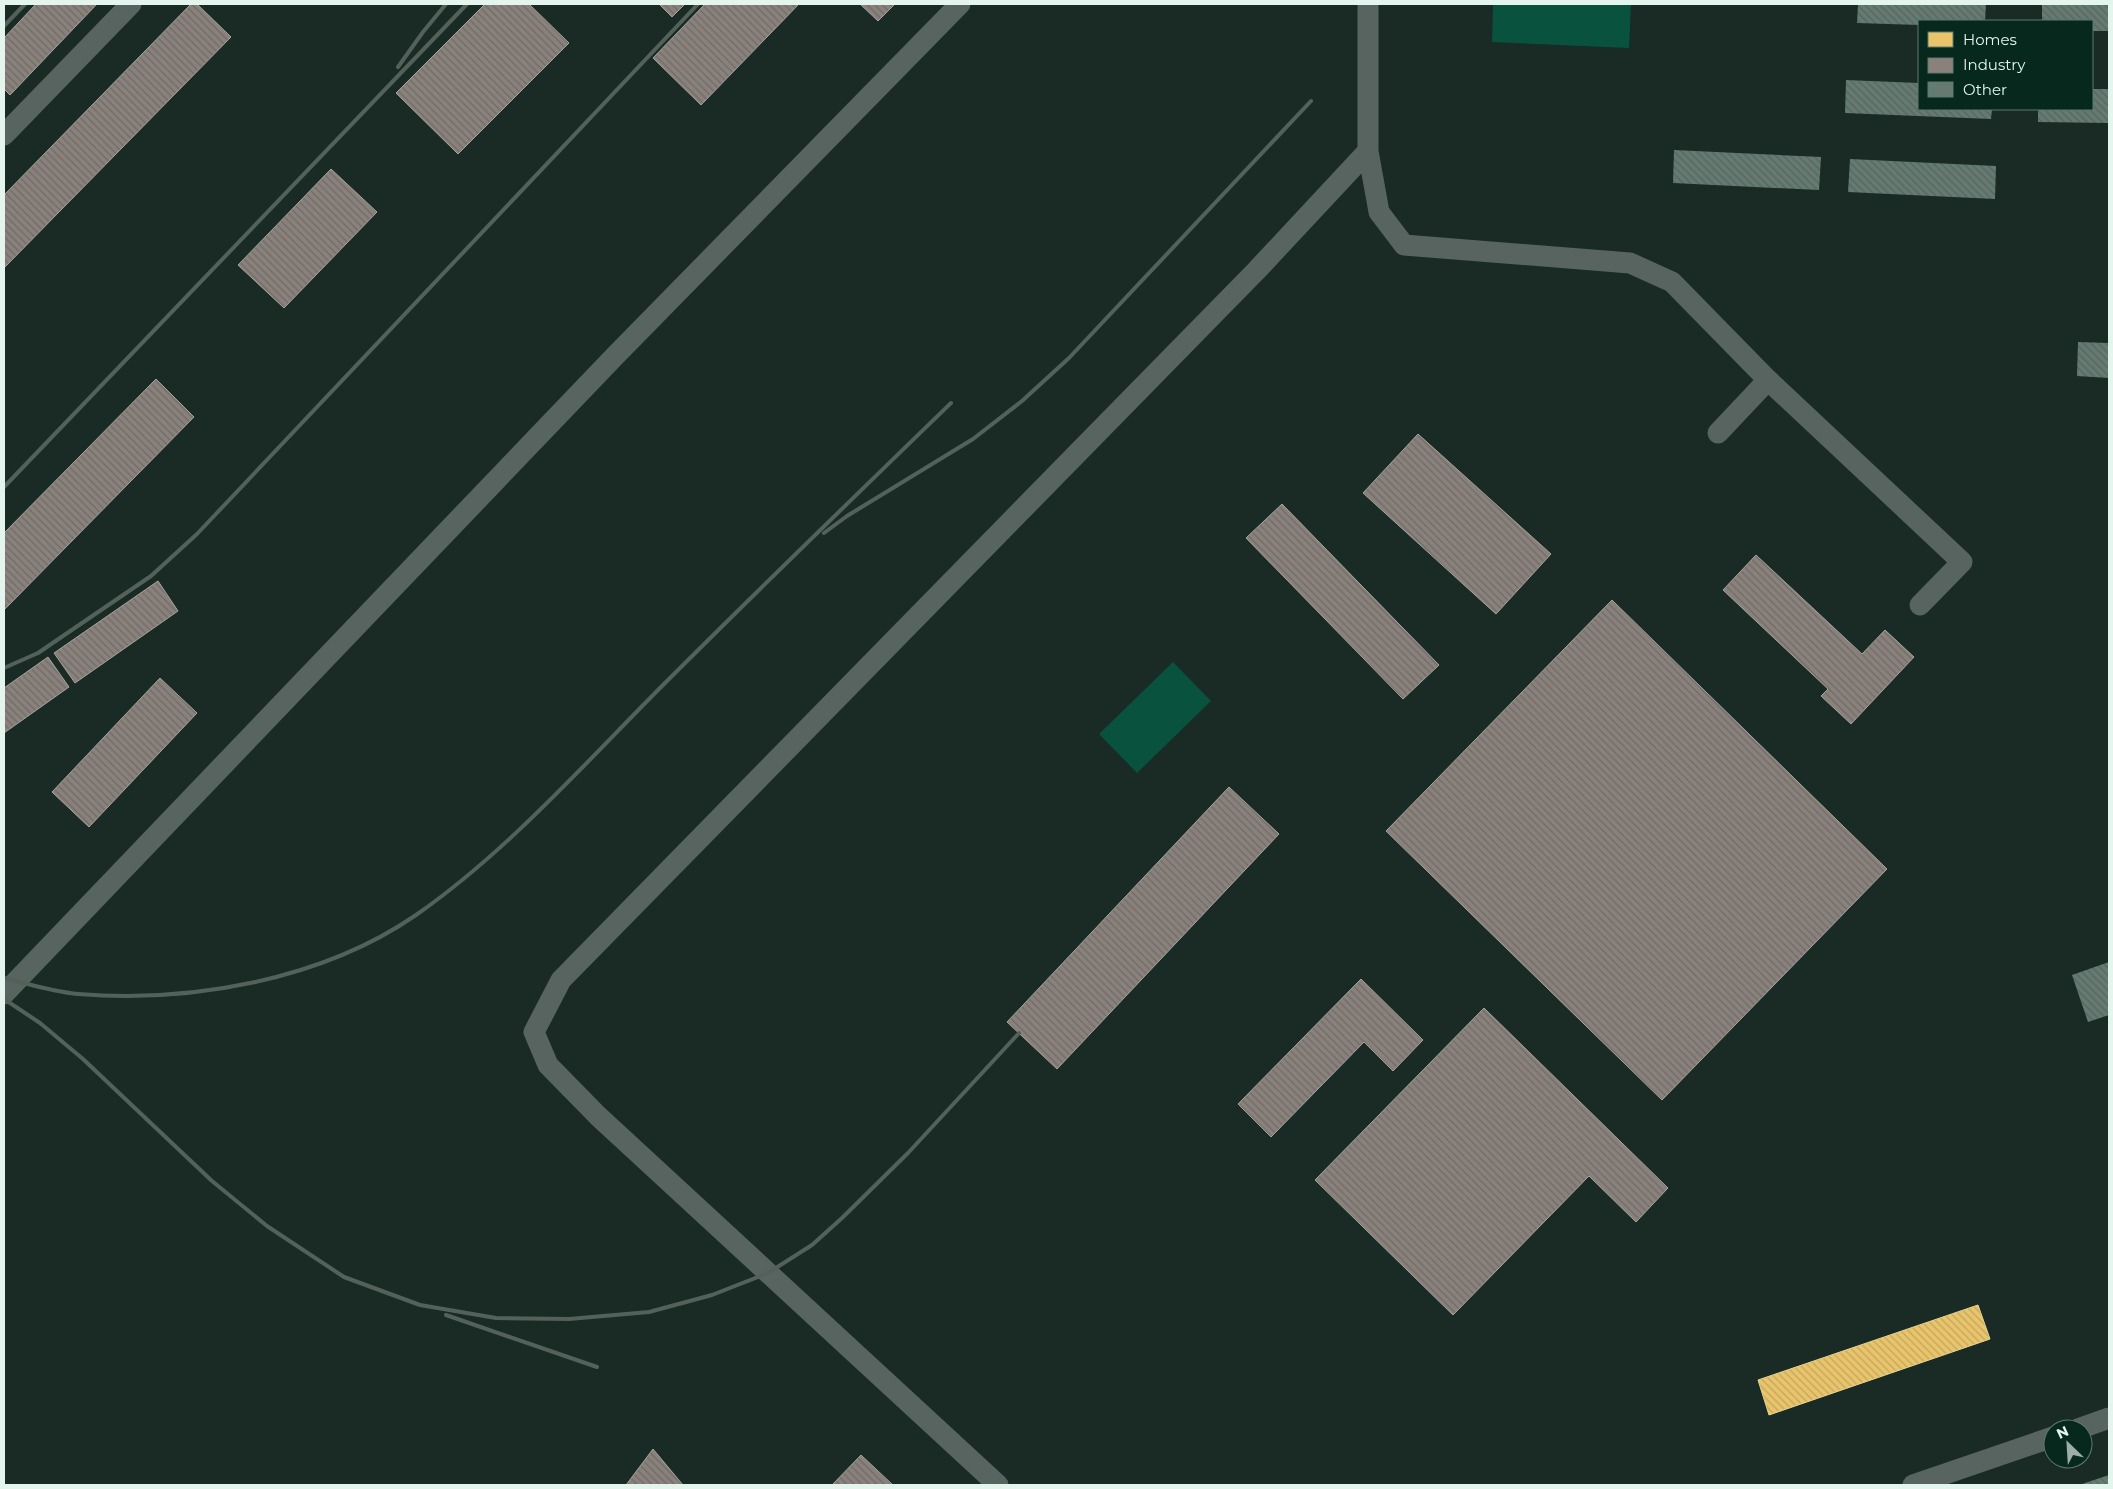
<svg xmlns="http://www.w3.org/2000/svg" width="2113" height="1489" font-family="Montserrat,sans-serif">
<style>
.grass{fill:#09523d}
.homes{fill:url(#homes-back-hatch);stroke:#e7d391}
.industry{fill:url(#industry-back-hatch);stroke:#a5a49e}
.building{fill:url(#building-back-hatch)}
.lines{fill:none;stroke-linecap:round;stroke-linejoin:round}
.minor{stroke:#58645f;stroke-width:21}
.rail{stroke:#53615b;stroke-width:4}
</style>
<defs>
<pattern id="homes-back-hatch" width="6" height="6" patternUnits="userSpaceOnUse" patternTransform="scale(1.25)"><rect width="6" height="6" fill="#e9c46a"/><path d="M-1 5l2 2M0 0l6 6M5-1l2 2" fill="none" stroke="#c0a661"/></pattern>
<pattern id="industry-back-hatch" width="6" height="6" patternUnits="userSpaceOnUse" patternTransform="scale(1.25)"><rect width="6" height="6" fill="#8a817c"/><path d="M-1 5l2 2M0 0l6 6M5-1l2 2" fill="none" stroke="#6e6b67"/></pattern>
<pattern id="building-back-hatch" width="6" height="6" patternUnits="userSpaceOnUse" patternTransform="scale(1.25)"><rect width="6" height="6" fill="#657b72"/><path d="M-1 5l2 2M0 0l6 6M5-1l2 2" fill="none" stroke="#56655f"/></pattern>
</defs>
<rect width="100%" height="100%" fill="#192b24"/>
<!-- grass -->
<path class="grass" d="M 1493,4 L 1631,4 L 1629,48 L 1492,42 Z
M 1173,662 L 1211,701 L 1137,773 L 1099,734 Z"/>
<!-- homes -->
<path class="homes" d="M 1978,1305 L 1990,1339 L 1769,1415 L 1758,1380 Z"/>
<!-- industry -->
<path class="industry" d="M 36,4 L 97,4 L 10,95 L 4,89 L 4,38 Z
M 191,4 L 197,4 L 231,37 L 4,268 L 4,195 Z
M 485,4 L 529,4 L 569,43 L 458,154 L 396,93 Z
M 659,4 L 685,4 L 672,17 Z
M 705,4 L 799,4 L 701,105 L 653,58 Z
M 860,4 L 895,4 L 878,21 Z
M 331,169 L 377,212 L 284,308 L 238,265 Z
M 156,379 L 194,417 L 4,610 L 4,533 Z
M 1418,434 L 1551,554 L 1496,614 L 1363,493 Z
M 1282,504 L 1439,665 L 1403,699 L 1246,538 Z
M 1756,555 L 1862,654 L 1885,630 L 1914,657 L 1851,724 L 1821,696 L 1828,689 L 1723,590 Z
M 158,581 L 178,611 L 75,683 L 54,653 Z
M 1612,600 L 1887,869 L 1662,1100 L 1386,831 Z
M 48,657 L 69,687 L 4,733 L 4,688 Z
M 160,678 L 197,713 L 89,827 L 52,792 Z
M 1229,787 L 1279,834 L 1057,1069 L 1007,1022 Z
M 1361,979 L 1423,1040 L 1393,1071 L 1364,1042 L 1271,1137 L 1238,1104 Z
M 1484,1008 L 1668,1188 L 1636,1222 L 1589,1176 L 1453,1315 L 1315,1180 Z
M 653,1449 L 683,1485 L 626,1485 Z
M 861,1455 L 893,1485 L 832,1485 Z"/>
<!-- building -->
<path class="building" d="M 1858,4 L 1986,4 L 1985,21 L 1919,21 L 1919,25 L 1857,23 Z
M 2042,4 L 2109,4 L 2109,31 L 2092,31 L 2092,21 L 2042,21 Z
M 1846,80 L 1919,83 L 1919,109 L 1992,109 L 1991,119 L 1845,113 Z
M 2092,89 L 2109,89 L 2109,123 L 2038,122 L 2038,109 L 2092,109 Z
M 1674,150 L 1821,157 L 1819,190 L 1673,183 Z
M 1850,159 L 1996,166 L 1995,199 L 1848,192 Z
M 2078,342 L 2109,343 L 2109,378 L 2077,376 Z
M 2109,962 L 2109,1015 L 2088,1022 L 2072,975 Z
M 2109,1475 L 2109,1485 L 2079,1485 Z"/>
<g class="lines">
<!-- minor -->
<path class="minor" d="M 1368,4 L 1368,151 L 1379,212 L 1404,245 L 1630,263 L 1672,282 L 1768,380 L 1962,562 L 1920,605
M 4,135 L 131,4
M 1718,433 L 1768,380
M 4,994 L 614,357 L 960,4
M 2078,1429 L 2109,1418
M 998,1485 L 598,1116 L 548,1065 L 534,1032 L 561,980 L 1257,270 L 1368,151
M 1913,1485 L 2053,1437"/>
<!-- rail -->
<path class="rail" d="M 4,26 L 25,4
M 398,67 L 423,32 L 446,4
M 4,487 L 467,4
M 824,533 L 847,516 L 973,439 L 1022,401 L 1069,358 L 1311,101
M 4,668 L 38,653 L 151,576 L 197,534 L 698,4
M 4,978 C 28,984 54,992 78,994 C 191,1003 322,980 416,915 C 508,851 586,762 665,683 C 760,588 855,496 951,403
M 4,999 L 40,1023 L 83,1059 L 212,1181 L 267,1226 L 344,1277 L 420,1305 L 496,1318 L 569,1319 L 649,1312 L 712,1295 L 768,1273 L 812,1245 L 842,1218 L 908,1153 L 1019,1033
M 446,1315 L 597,1367"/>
</g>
<!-- border -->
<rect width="2113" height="1489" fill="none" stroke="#e3f5ed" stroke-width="10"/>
<!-- legend -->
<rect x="1918" y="20" width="175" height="90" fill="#07281d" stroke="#5f7a70"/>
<rect x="1928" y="32" width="25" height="15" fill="#e9c46a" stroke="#5f7a70"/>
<text x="1963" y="45" font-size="15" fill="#e3f5ed">Homes</text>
<rect x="1928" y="58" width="25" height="15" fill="#8a817c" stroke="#5f7a70"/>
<text x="1963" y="70" font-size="15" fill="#e3f5ed">Industry</text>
<rect x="1928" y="82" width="25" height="15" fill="#657b72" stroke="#5f7a70"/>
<text x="1963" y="95" font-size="15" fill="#e3f5ed">Other</text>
<!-- north arrow -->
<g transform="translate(2068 1444) rotate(335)"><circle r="24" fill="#07281d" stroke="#5f7a70"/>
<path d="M0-4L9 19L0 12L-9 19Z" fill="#9caea7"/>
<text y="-8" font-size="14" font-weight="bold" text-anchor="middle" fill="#e3f5ed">N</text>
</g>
</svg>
